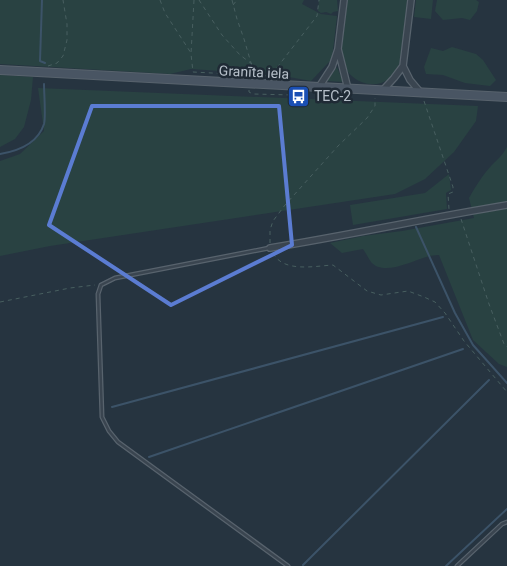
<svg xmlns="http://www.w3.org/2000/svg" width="507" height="566" font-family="Roboto,sans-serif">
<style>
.green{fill:#294242}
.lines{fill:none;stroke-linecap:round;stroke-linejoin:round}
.stream{stroke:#3c5368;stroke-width:2}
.service-casing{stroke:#58636d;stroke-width:5}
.minor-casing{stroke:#58636d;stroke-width:8}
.secondary-casing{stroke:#58636d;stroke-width:10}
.path{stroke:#485f60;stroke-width:1;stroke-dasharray:4 4;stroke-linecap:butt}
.service{stroke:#3a4550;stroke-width:2.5}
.minor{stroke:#3a4550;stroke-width:5.5}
.secondary{stroke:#495563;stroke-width:8}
.marked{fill:none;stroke:#5b7cd2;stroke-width:4;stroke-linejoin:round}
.labels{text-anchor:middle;stroke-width:5;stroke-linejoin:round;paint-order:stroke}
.street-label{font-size:14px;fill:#b7c0ca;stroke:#1f2a35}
.poi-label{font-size:14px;fill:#b7c0ca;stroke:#1f2a35;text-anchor:start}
</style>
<rect width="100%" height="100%" fill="#263440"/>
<!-- green -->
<path class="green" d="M 0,0 L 304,0 L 302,4 L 321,14 L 337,16 L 332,59 L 311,81 L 261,72 L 249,73 L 191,69 L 170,74 L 0,64 Z
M 319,0 L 337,0 L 338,11 L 333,12 L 331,14 L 326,12 L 321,13 L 318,11 Z
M 347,0 L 407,0 L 400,63 C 397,69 394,75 389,79 C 371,92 345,79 342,58 C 341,52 342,45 343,38 C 345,26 346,13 347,0 Z
M 416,0 L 433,0 L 431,19 L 414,17 Z
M 437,0 L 476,0 L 479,2 L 477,11 L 470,20 L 462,18 L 443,20 L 435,11 Z
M 452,47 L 476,54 L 483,60 L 496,80 L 490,86 L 465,83 L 443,75 L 426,74 L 424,67 L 431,48 L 443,51 Z
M 337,67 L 343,82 L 327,81 Z
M 0,75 L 33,77 L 31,100 L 24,127 L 15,139 L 0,147 Z
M 38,88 L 478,106 L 476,121 L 454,152 L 425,179 L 395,194 L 50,246 L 0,256 L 0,161 L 20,154 L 44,131 Z
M 507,147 L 507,367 L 499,364 L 473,340 L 439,255 C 434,255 428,256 423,258 C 410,262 383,276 371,262 C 368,258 366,253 363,249 L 342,253 L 330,243 L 363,236 L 402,231 L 474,218 L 469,198 C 476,186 482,176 491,166 C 498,159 502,156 507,147 Z
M 449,174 L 451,190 L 446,193 L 447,209 L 353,225 L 350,205 L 425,193 Z"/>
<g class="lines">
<!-- stream -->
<path class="stream" d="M 42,0 L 40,61 L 45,63
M 0,154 C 18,151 38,143 44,124 C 46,117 44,93 44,84
M 416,227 L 455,313 L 473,345 L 507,383
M 112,407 L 443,317
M 149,457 L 463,349
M 303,565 L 489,380
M 446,566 L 507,509"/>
<defs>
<path id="service" d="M 269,248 L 115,278 L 101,285 L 98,294 L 102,417 L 109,431 L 118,442 L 288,566
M 457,566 L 502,524 L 507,522"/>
<path id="minor" d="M 344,0 L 338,49 L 348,89
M 403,66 L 410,80 L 421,93
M 319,87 L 332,67 L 338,49
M 383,90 L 394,78 L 403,66 L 411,0
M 270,248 C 350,235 428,218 507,205"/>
<path id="secondary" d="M 0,70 L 507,97"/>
</defs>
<!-- service casing -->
<use href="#service" class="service-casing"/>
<!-- minor casing -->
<use href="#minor" class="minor-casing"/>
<!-- secondary casing -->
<use href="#secondary" class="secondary-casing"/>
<!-- path -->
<path class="path" d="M 160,0 L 165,13 L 191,53
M 194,0 L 191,54 L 193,72 L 269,76 L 272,74 L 317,16 L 319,0
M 199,0 L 222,35 L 240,55 L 252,64
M 232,0 L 237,19 L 244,39 L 254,73
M 233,5 L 237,0
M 48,66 L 57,63 L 63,56 L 67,40 L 67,24 L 63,0
M 249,90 L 249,92 L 253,94 L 293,95
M 424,101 L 453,187 L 453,192 L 448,194 L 449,209
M 461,219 L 489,304 L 504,344 L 507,347
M 270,243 L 270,230 L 273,221 L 285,205 L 338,146 L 367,118 L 375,106 L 375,98
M 273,253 C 283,273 315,266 333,265 L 367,291 L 381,295 L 408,291 L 424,297 L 435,302 L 445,313 L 464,341 L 507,392
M 0,302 L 70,288 L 95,285"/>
<!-- service -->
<use href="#service" class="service"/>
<!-- minor -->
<use href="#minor" class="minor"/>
<!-- secondary -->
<use href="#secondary" class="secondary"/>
</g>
<!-- marked area -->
<path class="marked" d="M 92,106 L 279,106 L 292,245 L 171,305 L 49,225 Z"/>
<!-- icons -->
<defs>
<symbol id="bus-square" viewBox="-11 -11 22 22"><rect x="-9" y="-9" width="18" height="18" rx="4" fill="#1a4fb4" stroke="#1f2a35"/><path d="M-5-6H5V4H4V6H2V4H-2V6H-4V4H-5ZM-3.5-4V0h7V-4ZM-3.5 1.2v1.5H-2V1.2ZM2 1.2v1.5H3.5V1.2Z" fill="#fff"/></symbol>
</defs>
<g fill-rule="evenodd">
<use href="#bus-square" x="286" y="84" width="25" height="25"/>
</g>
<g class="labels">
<!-- street labels -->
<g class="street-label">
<text transform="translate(254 72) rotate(3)" y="5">Granīta iela</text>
</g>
<!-- poi labels -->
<g class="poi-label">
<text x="314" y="101">TEC-2</text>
</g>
</g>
</svg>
